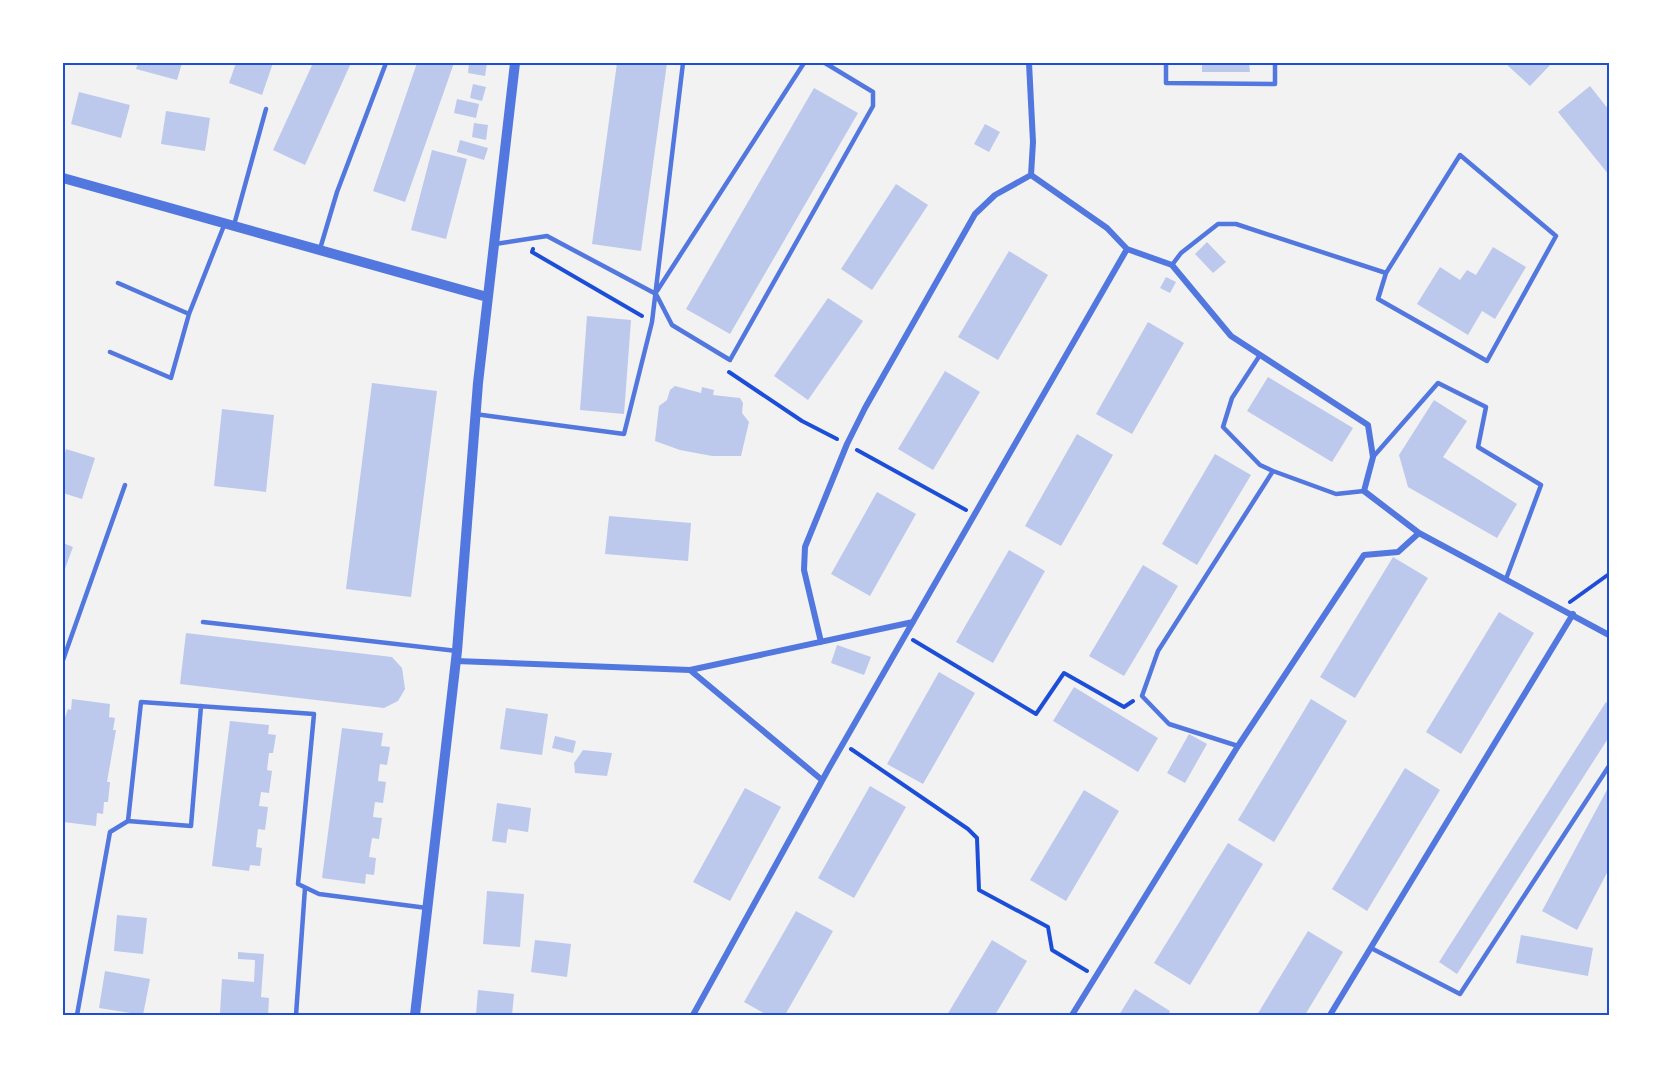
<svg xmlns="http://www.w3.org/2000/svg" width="1672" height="1078" font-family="'Roboto Condensed',sans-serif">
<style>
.building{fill:#bdc9ec}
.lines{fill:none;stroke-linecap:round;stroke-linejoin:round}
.path{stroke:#1d4ed8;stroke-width:4}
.service{stroke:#5277de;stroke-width:4.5}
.minor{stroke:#5277de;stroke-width:6}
.tertiary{stroke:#5277de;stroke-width:10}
.neatline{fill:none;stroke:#1d4ed8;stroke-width:2}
</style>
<rect width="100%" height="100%" fill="#f2f2f2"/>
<!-- building -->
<path class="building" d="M 138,63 L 182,63 L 177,80 L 136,69 Z
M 236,63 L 273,63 L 262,95 L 229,83 Z
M 313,63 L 351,63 L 305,165 L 273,150 Z
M 417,63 L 454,63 L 405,202 L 373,191 Z
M 469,63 L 487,63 L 485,76 L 468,73 Z
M 617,63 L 667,63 L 641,251 L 592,244 Z
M 1202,63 L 1249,63 L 1250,72 L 1202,72 Z
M 1505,63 L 1552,63 L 1530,86 Z
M 473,84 L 486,87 L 482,101 L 470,98 Z
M 1590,86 L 1609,110 L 1609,175 L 1558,112 Z
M 814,88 L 858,113 L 730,334 L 686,309 Z
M 79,92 L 130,105 L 121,138 L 71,124 Z
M 457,99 L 479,104 L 476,118 L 454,113 Z
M 166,111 L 210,118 L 205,151 L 161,144 Z
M 474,123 L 488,125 L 486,140 L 472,137 Z
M 985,124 L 1000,132 L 989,152 L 974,144 Z
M 460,140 L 488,148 L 484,160 L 457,152 Z
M 432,150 L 467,159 L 446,239 L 411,230 Z
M 896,184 L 928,205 L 872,290 L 841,269 Z
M 1207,242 L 1226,262 L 1213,273 L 1195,254 Z
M 1493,247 L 1526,267 L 1495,319 L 1482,311 L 1468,335 L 1417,304 L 1440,267 L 1460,280 L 1467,270 L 1476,275 Z
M 1009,251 L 1048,275 L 998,360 L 958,337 Z
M 1166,277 L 1176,282 L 1170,293 L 1160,288 Z
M 828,298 L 863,321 L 808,400 L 774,376 Z
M 587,316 L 631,320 L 624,414 L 580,410 Z
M 1148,322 L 1184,343 L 1132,434 L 1096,414 Z
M 945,371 L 980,392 L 933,470 L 898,449 Z
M 1268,377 L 1353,428 L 1332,462 L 1247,411 Z
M 372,383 L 437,391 L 411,597 L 346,589 Z
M 675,386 L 701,393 L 702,387 L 714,390 L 713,395 L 740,398 L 743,403 L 742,413 L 749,422 L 741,456 L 712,456 L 680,450 L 655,441 L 659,406 L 667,400 L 670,390 Z
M 1434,400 L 1467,421 L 1443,457 L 1517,504 L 1497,538 L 1408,487 L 1399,455 Z
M 222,409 L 274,415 L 266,492 L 214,486 Z
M 1077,434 L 1113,455 L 1061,546 L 1025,526 Z
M 66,449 L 95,458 L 82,499 L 63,493 L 63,459 Z
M 1215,454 L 1251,475 L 1197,565 L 1162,544 Z
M 877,492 L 916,514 L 870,596 L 831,574 Z
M 609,516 L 691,523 L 688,561 L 605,554 Z
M 63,543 L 73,547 L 63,574 Z
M 1009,550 L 1045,571 L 993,663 L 956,642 Z
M 1393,557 L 1428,578 L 1355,698 L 1320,677 Z
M 1143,565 L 1178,586 L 1124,676 L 1089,656 Z
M 1499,612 L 1534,633 L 1461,754 L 1426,732 Z
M 186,633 L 392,657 L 402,668 L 405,689 L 398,701 L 384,708 L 180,684 Z
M 837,645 L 871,657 L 864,675 L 831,663 Z
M 939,672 L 975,693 L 923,784 L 887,764 Z
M 1074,687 L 1158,738 L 1138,772 L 1053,721 Z
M 72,699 L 110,704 L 109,717 L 115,718 L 113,730 L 116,730 L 107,782 L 110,782 L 108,802 L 104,802 L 103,814 L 97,813 L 96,826 L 63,822 L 63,723 L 68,709 L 71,710 Z
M 1311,699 L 1347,721 L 1274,842 L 1238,820 Z
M 1606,702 L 1609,704 L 1609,737 L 1457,974 L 1439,962 Z
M 506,708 L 548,714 L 542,755 L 500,749 Z
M 230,721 L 269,725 L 268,734 L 276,735 L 273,753 L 269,753 L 267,770 L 272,771 L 269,793 L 261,792 L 259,806 L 268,807 L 265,830 L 258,829 L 256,847 L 262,848 L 260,866 L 250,865 L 249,871 L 212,866 Z
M 342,728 L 383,733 L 381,746 L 390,747 L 387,765 L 380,764 L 378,781 L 386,782 L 383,803 L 375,802 L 373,817 L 382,818 L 379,839 L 372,838 L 369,857 L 376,858 L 374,875 L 366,874 L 365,884 L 322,878 Z
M 1189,734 L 1207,744 L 1185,783 L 1167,773 Z
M 555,736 L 576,741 L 573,753 L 552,748 Z
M 583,750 L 612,753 L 607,776 L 575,773 L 574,763 Z
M 1405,768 L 1440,790 L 1367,911 L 1332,889 Z
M 870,786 L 906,807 L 854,898 L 818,878 Z
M 1609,786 L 1609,869 L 1577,930 L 1542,911 Z
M 745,788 L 781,807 L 730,901 L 693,882 Z
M 1084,790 L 1119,811 L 1066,901 L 1030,880 Z
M 497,803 L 531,808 L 528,832 L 508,829 L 506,843 L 492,841 Z
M 1228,843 L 1263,864 L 1190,985 L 1154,963 Z
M 487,891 L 524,894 L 520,947 L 483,944 Z
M 796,911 L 833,931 L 785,1015 L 767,1015 L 744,1002 Z
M 117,915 L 147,918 L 143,954 L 114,951 Z
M 1308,931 L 1343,952 L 1305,1015 L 1257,1015 Z
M 1521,935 L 1593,948 L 1588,976 L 1516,963 Z
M 535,940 L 571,944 L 567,977 L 531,972 Z
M 992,940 L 1027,961 L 995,1015 L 947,1015 Z
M 238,952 L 264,954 L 261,997 L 269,998 L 268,1015 L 220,1013 L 222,979 L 254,982 L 255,960 L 238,959 Z
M 105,971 L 150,979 L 143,1015 L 99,1008 Z
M 1135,989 L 1170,1011 L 1168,1015 L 1119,1015 Z
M 478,990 L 514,994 L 512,1015 L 476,1015 Z"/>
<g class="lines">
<!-- path -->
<path class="path" d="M 533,249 L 532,252 L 642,316
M 729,372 L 802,421 L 837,439
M 857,450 L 966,510
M 1570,602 L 1609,574
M 913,640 L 1036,714 L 1064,673 L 1124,707 L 1133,701
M 851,749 L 968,829 L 977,838 L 979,890 L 1048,927 L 1052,950 L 1087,971"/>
<!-- service -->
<path class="service" d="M 1166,63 L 1166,83 L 1275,84 L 1275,63
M 1460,155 L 1556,236 L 1487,361 L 1378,299 L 1386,273 Z
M 234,225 L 266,109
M 495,244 L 547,236 L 656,294 L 672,325 L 730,360 L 873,106 L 873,92 L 825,63
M 320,249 L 337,192 L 386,63
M 1172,265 L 1181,253 L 1218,224 L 1236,224 L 1386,273
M 118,283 L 189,314 L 225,223
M 657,291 L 804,63
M 110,352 L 171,378 L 189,314
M 1260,355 L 1232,398 L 1223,427 L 1260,465 L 1273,471 L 1336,494 L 1364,491
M 475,414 L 624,434 L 652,322 L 683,63
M 1373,457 L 1438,383 L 1486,407 L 1478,447 L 1541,485 L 1506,579
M 203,622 L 457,651
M 63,660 L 125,485
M 201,706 L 191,826 L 128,821 L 141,702 L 314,714 L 298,884 L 319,894 L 427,908
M 1238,746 L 1169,724 L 1142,696 L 1158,651 L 1273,471
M 1371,948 L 1460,994 L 1609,766
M 77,1015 L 110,832 L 128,821
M 296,1015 L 305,888"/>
<!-- minor -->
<path class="minor" d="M 1029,63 L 1033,142 L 1031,175
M 1031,175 L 1107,228 L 1127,249 L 1172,265 L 1231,336 L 1368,425 L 1373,457 L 1364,491 L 1419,533 L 1609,635
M 821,642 L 804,570 L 805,547 L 847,444 L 865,408 L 975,214 L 995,195 L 1031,175
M 456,661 L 690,670 L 822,780
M 690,670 L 913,622
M 693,1015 L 829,768 L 1127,249
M 1072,1015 L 1238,746 L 1364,555 L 1398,552 L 1419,533
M 1330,1015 L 1573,614"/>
<!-- tertiary -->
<path class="tertiary" d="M 63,178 L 487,297
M 415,1015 L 457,651 L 478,383 L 515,63"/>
</g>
<!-- border -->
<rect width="1672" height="1078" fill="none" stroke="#ffffff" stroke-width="129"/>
<rect x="64" y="64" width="1544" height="950" class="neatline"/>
</svg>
